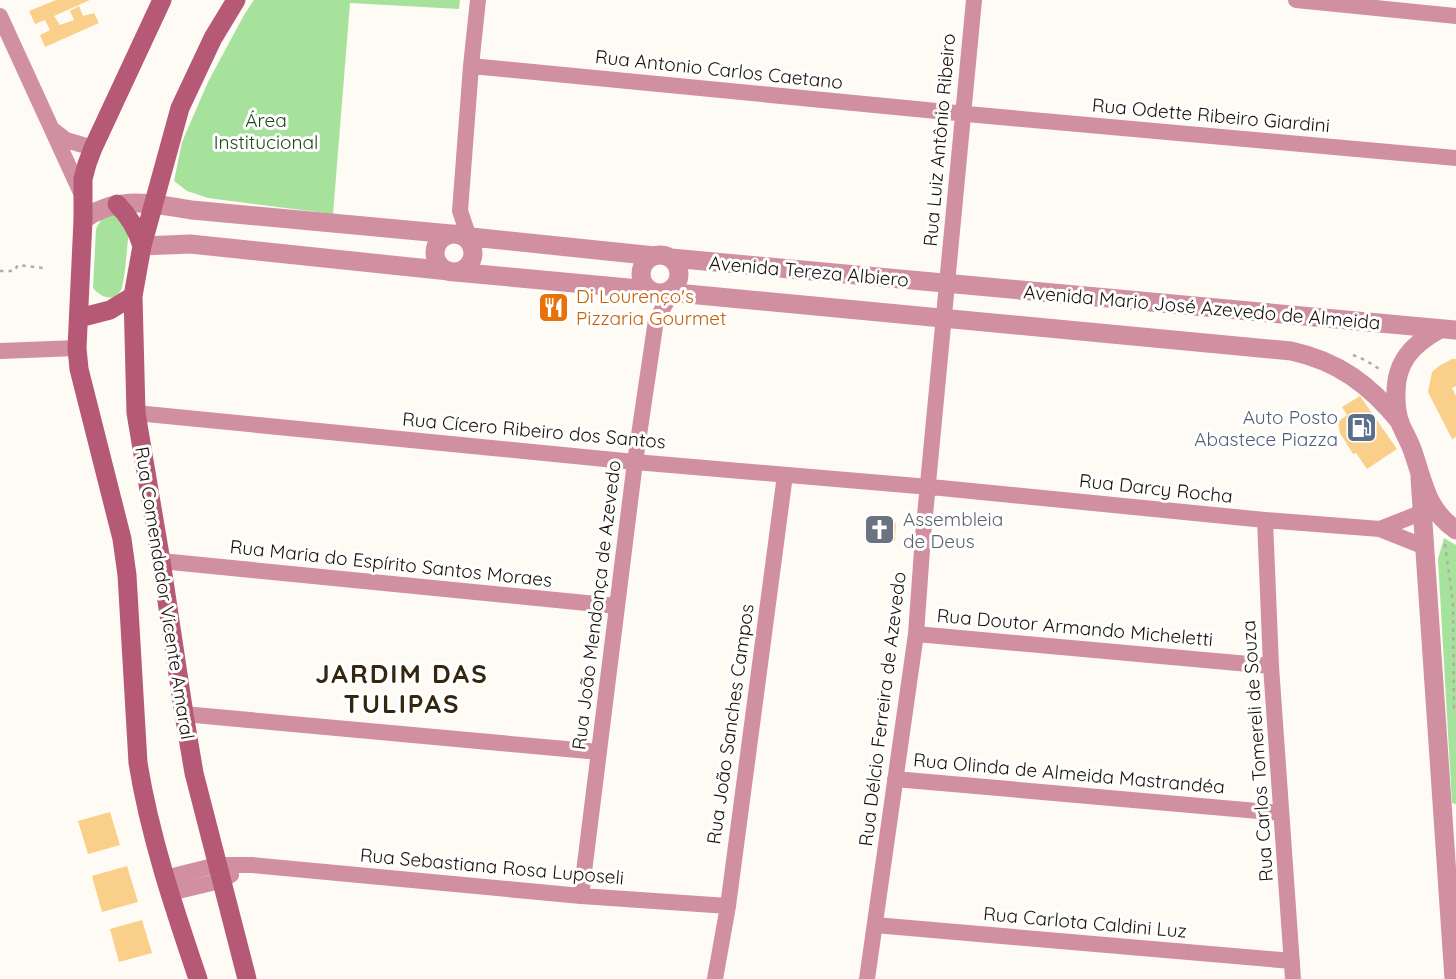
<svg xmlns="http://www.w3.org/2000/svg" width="1456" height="979" font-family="Quicksand,sans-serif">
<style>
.green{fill:#a7e29c}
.building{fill:#f9cf8a}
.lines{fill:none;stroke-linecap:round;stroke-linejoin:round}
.path{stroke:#b1ada6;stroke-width:2.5;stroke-dasharray:3.5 5;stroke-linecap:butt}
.minor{stroke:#d190a2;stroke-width:16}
.tertiary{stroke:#d190a2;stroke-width:19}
.secondary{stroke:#b65977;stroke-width:19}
.labels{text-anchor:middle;stroke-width:6;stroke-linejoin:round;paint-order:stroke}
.street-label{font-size:19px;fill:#171107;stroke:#fff}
.park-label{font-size:19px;fill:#1d4816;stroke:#fff}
.food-label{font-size:19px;fill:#c56008;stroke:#fff;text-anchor:start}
.service-label{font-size:19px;fill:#4e5e75;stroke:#fff;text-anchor:end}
.worship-label{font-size:19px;fill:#5b616d;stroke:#fff;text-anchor:start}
.district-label{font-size:26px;font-weight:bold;letter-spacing:2px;fill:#35270f;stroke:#fff}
</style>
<rect width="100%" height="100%" fill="#fefbf5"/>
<!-- green -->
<path class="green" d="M 254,0 L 460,0 L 459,9 L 350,3 L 333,214 L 208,198 L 187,191 L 174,181 L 182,142 L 208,82 L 244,15 Z
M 116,213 L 129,232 C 127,244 125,282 121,290 C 114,303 100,297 93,288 L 96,229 C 101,218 105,216 116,213 Z
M 1444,538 L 1456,545 L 1456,804 L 1452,803 L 1438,559 Z"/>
<!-- building -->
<path class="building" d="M 56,0 L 90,0 L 54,16 L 60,25 L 74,20 L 70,11 L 79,6 L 83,16 L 94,13 L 99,23 L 45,47 L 40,35 L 50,30 L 45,20 L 35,24 L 29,11 Z
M 1452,359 L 1456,359 L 1456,386 L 1452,388 L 1456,396 L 1456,437 L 1452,439 L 1428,392 L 1432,372 L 1439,366 Z
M 1360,396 L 1397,449 L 1367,469 L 1356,453 L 1353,454 L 1340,433 L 1338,422 L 1347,415 L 1342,407 Z
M 867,519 L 896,523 L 895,541 L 864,537 Z
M 110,812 L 120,845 L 88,854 L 78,821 Z
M 127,866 L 138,902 L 102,912 L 92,876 Z
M 142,920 L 152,953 L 119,962 L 110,929 Z"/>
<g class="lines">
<!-- path -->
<path class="path" d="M 0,271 L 14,271 L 18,265 L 43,268
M 1353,355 L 1365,360 L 1381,370
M 1445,544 L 1453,603 L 1454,712"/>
<!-- minor -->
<path class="minor" d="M 1296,0 L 1456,16
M 0,16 L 82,195
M 471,66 L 978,115 L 1456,158
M 52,129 L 66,140 L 93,148
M 471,243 L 460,211 L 471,66 L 478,0
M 0,351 L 77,348
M 136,413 L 635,462 L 941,488 L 1265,520 L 1380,529 L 1425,547
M 1265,520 L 1271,666 L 1293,979
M 1380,529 L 1423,512
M 161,561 L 617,606
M 916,634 L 1271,666
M 184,714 L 599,752
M 895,779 L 1281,813
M 165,878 L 217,865 L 252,865 L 581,896 L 728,906
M 170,893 L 220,881 L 231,875
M 581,896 L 635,462 L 656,320 L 676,286
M 875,925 L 1292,961
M 715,979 L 728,906 L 785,475
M 867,979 L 916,634 L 923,536 L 974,0"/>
<!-- tertiary -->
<path class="tertiary" d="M 83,220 C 117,194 153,204 192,210 L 451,234
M435 253a19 19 0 1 1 38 0a19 19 0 1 1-38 0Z
M 462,236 L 655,256
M 142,246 L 190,244 L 449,271
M641 274a19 19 0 1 1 38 0a19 19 0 1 1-38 0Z
M 671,258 L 1456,330
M 455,272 L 650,290
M 666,292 L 1291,351 C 1338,361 1370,385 1400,422
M 1440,329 C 1411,345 1395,363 1396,396 C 1396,405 1397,415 1400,423 C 1404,433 1410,442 1413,452 C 1424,483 1426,509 1456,530
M 1420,478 L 1454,979"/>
<!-- secondary -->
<path class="secondary" d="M 162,0 L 93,148 L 87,164 L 83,179 L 83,220 L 77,348 L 79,369 L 122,539 L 127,575 L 138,763 C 150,837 174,908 198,979
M 236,0 L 213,38 L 180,108 L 142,246 L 133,296 L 136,413 L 161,561 L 184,714 L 194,773 L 247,979
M 117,204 C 130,217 137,229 142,246
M 79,318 L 110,310 L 133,296"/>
</g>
<!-- icons -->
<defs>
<symbol id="restaurant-square" viewBox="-11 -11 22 22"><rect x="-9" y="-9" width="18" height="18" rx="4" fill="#e8710a" stroke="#fff"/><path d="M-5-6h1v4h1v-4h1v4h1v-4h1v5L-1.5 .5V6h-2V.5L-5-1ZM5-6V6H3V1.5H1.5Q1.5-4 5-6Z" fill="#fff"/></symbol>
<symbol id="fuel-square" viewBox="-11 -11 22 22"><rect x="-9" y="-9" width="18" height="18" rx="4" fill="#5c6f8a" stroke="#fff"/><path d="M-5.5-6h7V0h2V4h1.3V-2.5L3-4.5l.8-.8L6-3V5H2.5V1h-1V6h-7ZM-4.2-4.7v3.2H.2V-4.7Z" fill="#fff"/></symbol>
<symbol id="church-square" viewBox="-11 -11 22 22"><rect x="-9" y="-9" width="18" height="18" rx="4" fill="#6b7280" stroke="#fff"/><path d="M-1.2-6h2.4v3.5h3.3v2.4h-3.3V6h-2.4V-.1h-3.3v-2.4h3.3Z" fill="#fff"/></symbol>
</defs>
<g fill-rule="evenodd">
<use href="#restaurant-square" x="536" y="290" width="35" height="35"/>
<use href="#fuel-square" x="1344" y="410" width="35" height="35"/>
<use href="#church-square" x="862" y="512" width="35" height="35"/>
</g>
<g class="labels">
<!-- street labels -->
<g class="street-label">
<text transform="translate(719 69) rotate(6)" y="7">Rua Antonio Carlos Caetano</text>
<text transform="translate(1211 115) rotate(5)" y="7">Rua Odette Ribeiro Giardini</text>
<text transform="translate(939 140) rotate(-85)" y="7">Rua Luiz Antônio Ribeiro</text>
<text transform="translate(809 271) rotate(5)" y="7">Avenida Tereza Albiero</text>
<text transform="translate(1202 307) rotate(5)" y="7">Avenida Mario José Azevedo de Almeida</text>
<text transform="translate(534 430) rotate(5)" y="7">Rua Cícero Ribeiro dos Santos</text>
<text transform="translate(1156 488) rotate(6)" y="7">Rua Darcy Rocha</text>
<text transform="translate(391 563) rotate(6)" y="7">Rua Maria do Espírito Santos Moraes</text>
<text transform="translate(165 593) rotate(81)" y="7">Rua Comendador Vicente Amaral</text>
<text transform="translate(596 605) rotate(-83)" y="7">Rua João Mendonça de Azevedo</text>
<text transform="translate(1075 627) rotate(5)" y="7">Rua Doutor Armando Micheletti</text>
<text transform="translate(882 709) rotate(-83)" y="7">Rua Délcio Ferreira de Azevedo</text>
<text transform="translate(730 724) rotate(-82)" y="7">Rua João Sanches Campos</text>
<text transform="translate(1257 751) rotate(-94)" y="7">Rua Carlos Tomereli de Souza</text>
<text transform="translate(1069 773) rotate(5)" y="7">Rua Olinda de Almeida Mastrandéa</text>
<text transform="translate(492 866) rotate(5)" y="7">Rua Sebastiana Rosa Luposeli</text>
<text transform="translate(1085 922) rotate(5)" y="7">Rua Carlota Caldini Luz</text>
</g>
<!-- park labels -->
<g class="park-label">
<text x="266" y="127">Área<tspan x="266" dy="22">Institucional</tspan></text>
</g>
<!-- food labels -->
<g class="food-label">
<text x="576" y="303">Di Lourenço's<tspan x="576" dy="22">Pizzaria Gourmet</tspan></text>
</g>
<!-- service labels -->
<g class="service-label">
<text x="1338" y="424">Auto Posto<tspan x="1338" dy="22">Abastece Piazza</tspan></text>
</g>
<!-- worship labels -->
<g class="worship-label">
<text x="903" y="526">Assembleia<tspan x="903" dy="22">de Deus</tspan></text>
</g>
<!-- district labels -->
<g class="district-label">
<text x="402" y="683">JARDIM DAS<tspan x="402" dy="30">TULIPAS</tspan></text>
</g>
</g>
</svg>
